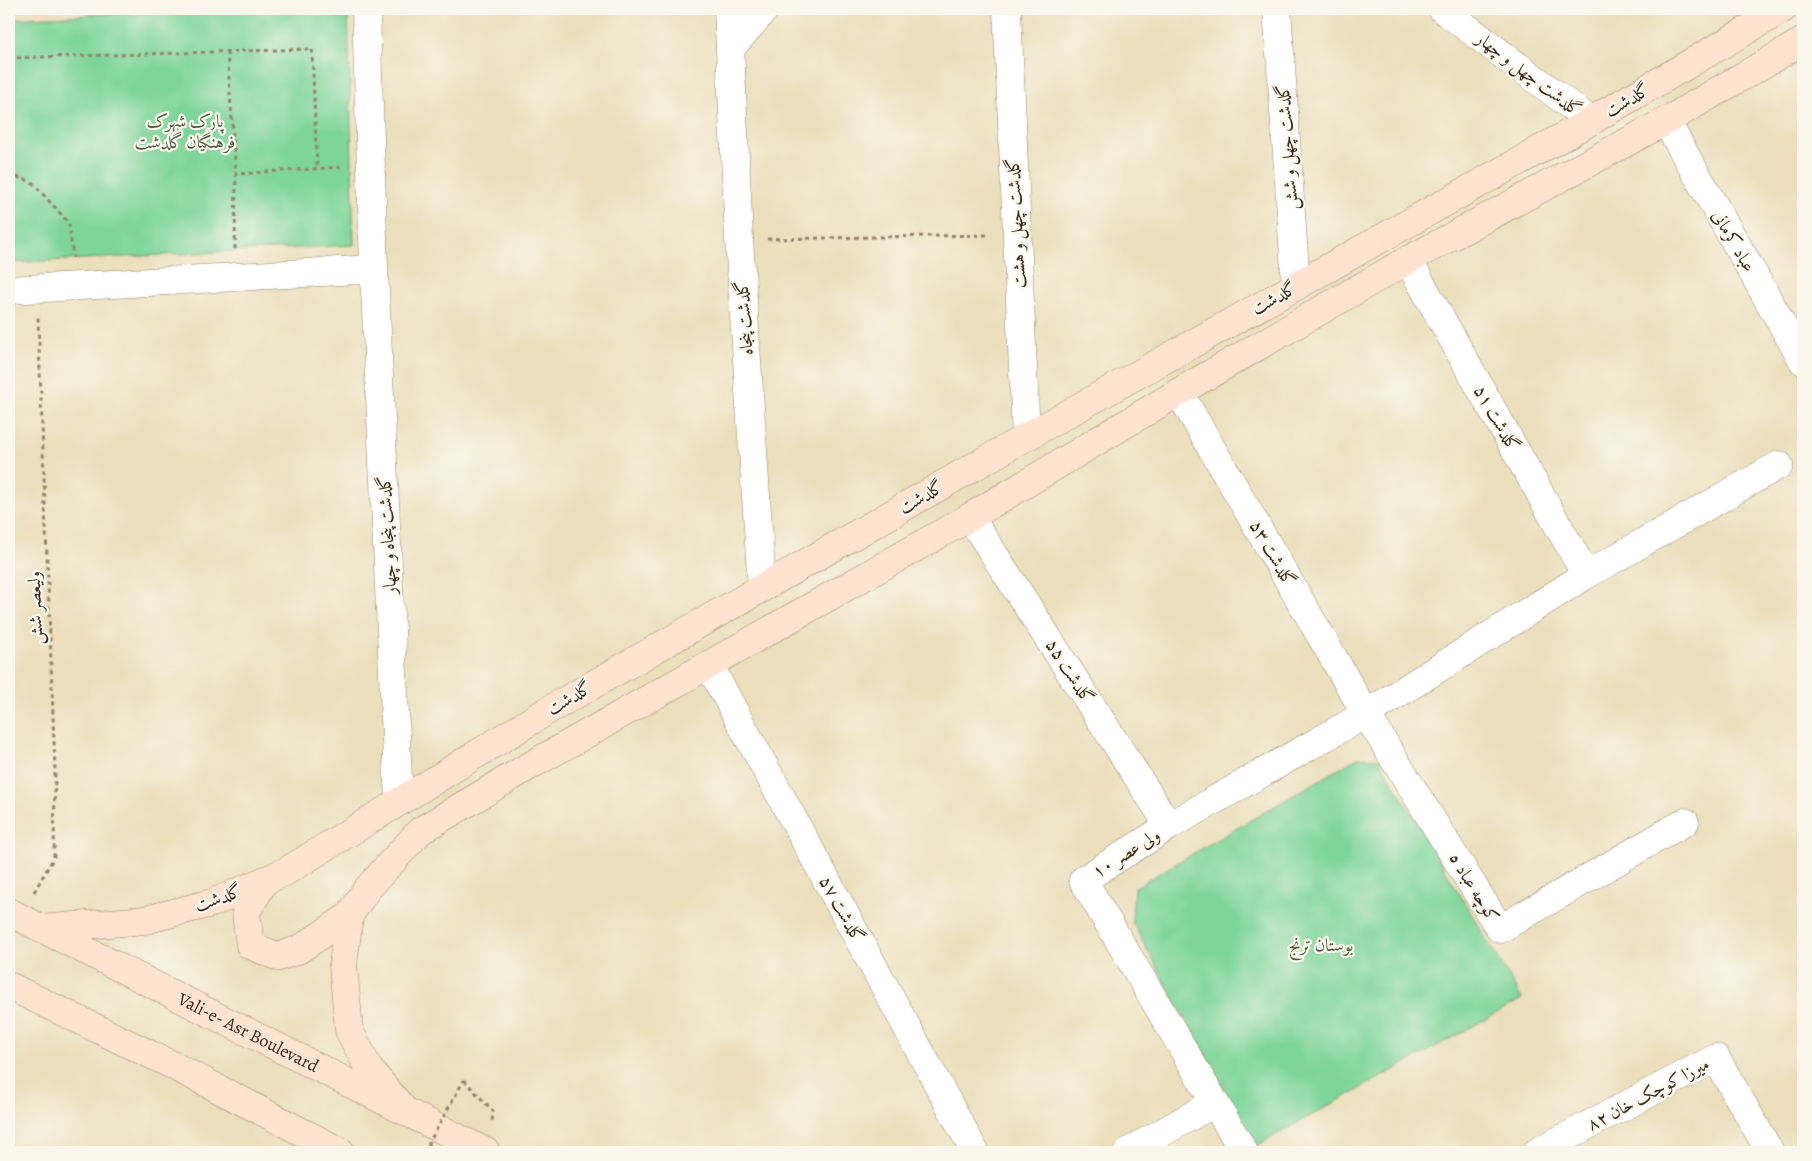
<svg xmlns="http://www.w3.org/2000/svg" width="1812" height="1161" font-family="Alegreya,Amiri,serif">
<style>
.green{fill:#7dd59a;stroke:#5c805c}
.lines{fill:none;stroke-linecap:round;stroke-linejoin:round}
.street-casing{stroke:#93846d;stroke-width:29}
.secondary-casing{stroke:#93846d;stroke-width:29}
.path{stroke:#93846d;stroke-width:3;stroke-dasharray:4 4;stroke-linecap:butt}
.street{stroke:#fff;stroke-width:28}
.secondary{stroke:#fee3d1;stroke-width:28}
.path-bridge{stroke:#93846d;stroke-width:3;stroke-dasharray:4 4;stroke-linecap:butt}
.labels{text-anchor:middle;stroke-width:4.5;stroke-linejoin:round;paint-order:stroke}
.street-label{font-size:18px;fill:#3b2a1e;stroke:#fbf7ec}
.park-label{font-size:18px;fill:#4f5d43;stroke:#fbf7ec}
</style>
<rect width="100%" height="100%" fill="#fbf7ec"/>
<filter id="ink" filterUnits="userSpaceOnUse"><feTurbulence type="fractalNoise" baseFrequency=".02" numOctaves="2"/><feDisplacementMap in="SourceGraphic" scale="10" xChannelSelector="R" yChannelSelector="G"/><feConvolveMatrix kernelMatrix="1 2 1 2 8 2 1 2 1" color-interpolation-filters="sRGB"/></filter>
<filter id="wash" filterUnits="userSpaceOnUse"><feTurbulence type="fractalNoise" baseFrequency=".0096" numOctaves="4" result="noise"/><feDisplacementMap in="SourceGraphic" scale="20" xChannelSelector="R" yChannelSelector="G"/><feGaussianBlur stdDeviation="1.12" result="paint"/><feColorMatrix in="noise" values="0 0 0 0 0 0 0 0 0 0 0 0 0 0 0 0 0 1.4 0 .05"/><feComposite in="paint" operator="in"/></filter>
<g filter="url(#wash)">
<rect width="100%" height="100%" fill="#ebdfbc"/>
<!-- green -->
<path class="green" d="M 207,9 L 348,9 L 354,245 L 9,263 L 9,19 Z
M 1359,757 L 1379,759 L 1522,999 L 1256,1146 L 1132,922 L 1134,888 Z"/>
</g>
<g filter="url(#ink)">
<g class="lines">
<defs>
<path id="street" d="M 728,9 L 730,49
M 1007,9 L 1026,437
M 1277,9 L 1296,286
M 1442,9 L 1591,121
M 1666,121 L 1803,361
M 1408,260 L 1586,575
M 374,269 L 399,801
M 9,290 L 374,269 L 366,9
M 1179,392 L 1366,714 L 1500,929 L 1685,822
M 970,517 L 1169,826
M 762,588 L 739,239 L 730,49 L 765,9
M 709,665 L 975,1152
M 1128,1152 L 1214,1103
M 1244,1152 L 1083,880 L 1169,826 L 1366,714 L 1586,575 L 1779,465
M 1537,1152 L 1716,1058 L 1770,1152"/>
<g id="secondary">
<path d="M 265,880 L 246,912 L 250,945 L 278,957 L 300,949 L 349,916"/>
<path id="s1" d="M 9,912 L 486,1152"/>
<path d="M 41,929 L 145,920 L 212,903 L 285,872 L 547,711 L 1026,437 L 1591,121 L 1783,9"/>
<path d="M 9,986 L 168,1063 L 341,1152"/>
<path d="M 404,1110 L 369,1069 L 349,1030 L 343,965 L 349,916 L 367,889 L 420,831 L 526,768 L 970,517 L 1179,392 L 1408,260 L 1666,121 L 1803,41"/>
</g>
</defs>
<!-- street casing -->
<use href="#street" class="street-casing"/>
<!-- secondary casing -->
<use href="#secondary" class="secondary-casing"/>
<!-- path -->
<path class="path" d="M 227,52 L 236,174
M 9,58 L 312,49 L 317,169
M 9,175 L 31,181 L 69,223 L 73,258
M 767,239 L 988,235
M 235,249 L 236,174 L 342,167
M 34,892 L 54,857 L 55,769 L 38,317
M 464,1080 L 493,1111 L 492,1122"/>
<!-- street -->
<use href="#street" class="street"/>
<!-- secondary -->
<use href="#secondary" class="secondary"/>
<!-- path-bridge -->
<path class="path-bridge" d="M 424,1152 L 464,1080"/>
</g>
</g>
<g class="labels">
<!-- street labels -->
<g class="street-label">
<text transform="translate(1529 74) rotate(37)" y="6">گلدشت چهل و چهار</text>
<text transform="translate(1627 100) rotate(-30)" y="6">گلدشت</text>
<text transform="translate(1287 147) rotate(-94)" y="6">گلدشت چهل و شش</text>
<text transform="translate(1016 223) rotate(-93)" y="6">گلدشت چهل و هشت</text>
<text transform="translate(1734 241) rotate(60)" y="6">عباد کرمانی</text>
<text transform="translate(1274 298) rotate(-29)" y="6">گلدشت</text>
<text transform="translate(744 318) rotate(-94)" y="6">گلدشت پنجاه</text>
<text transform="translate(1497 418) rotate(60)" y="6">گلدشت ۵۱</text>
<text transform="translate(921 497) rotate(-30)" y="6">گلدشت</text>
<text transform="translate(387 535) rotate(-93)" y="6">گلدشت پنجاه و چهار</text>
<text transform="translate(1273 553) rotate(60)" y="6">گلدشت ۵۳</text>
<text transform="translate(35 608) rotate(-92)" y="6">ولیعصر شش</text>
<text transform="translate(1070 671) rotate(57)" y="6">گلدشت ۵۵</text>
<text transform="translate(569 698) rotate(-30)" y="6">گلدشت</text>
<text transform="translate(1126 853) rotate(-32)" y="6">ولی عصر ۱۰</text>
<text transform="translate(1474 887) rotate(58)" y="6">كوچه عباد ٥</text>
<text transform="translate(218 898) rotate(-19)" y="6">گلدشت</text>
<text transform="translate(842 909) rotate(61)" y="6">گلدشت ۵۷</text>
<text dy="6" stroke="none"><textPath href="#s1" startOffset="268">Vali-e- Asr Boulevard</textPath></text>
<text transform="translate(1648 1094) rotate(-28)" y="6">میرزا کوچک خان ۸۲</text>
</g>
<!-- park labels -->
<g class="park-label">
<text x="185" y="127">پارک شهرک<tspan x="185" dy="21">فرهنگیان گلدشت</tspan></text>
<text x="1321" y="951">بوستان ترنج</text>
</g>
</g>
<!-- margin -->
<rect width="1812" height="1161" fill="none" stroke="#fbf7ec" stroke-width="30"/>
</svg>
